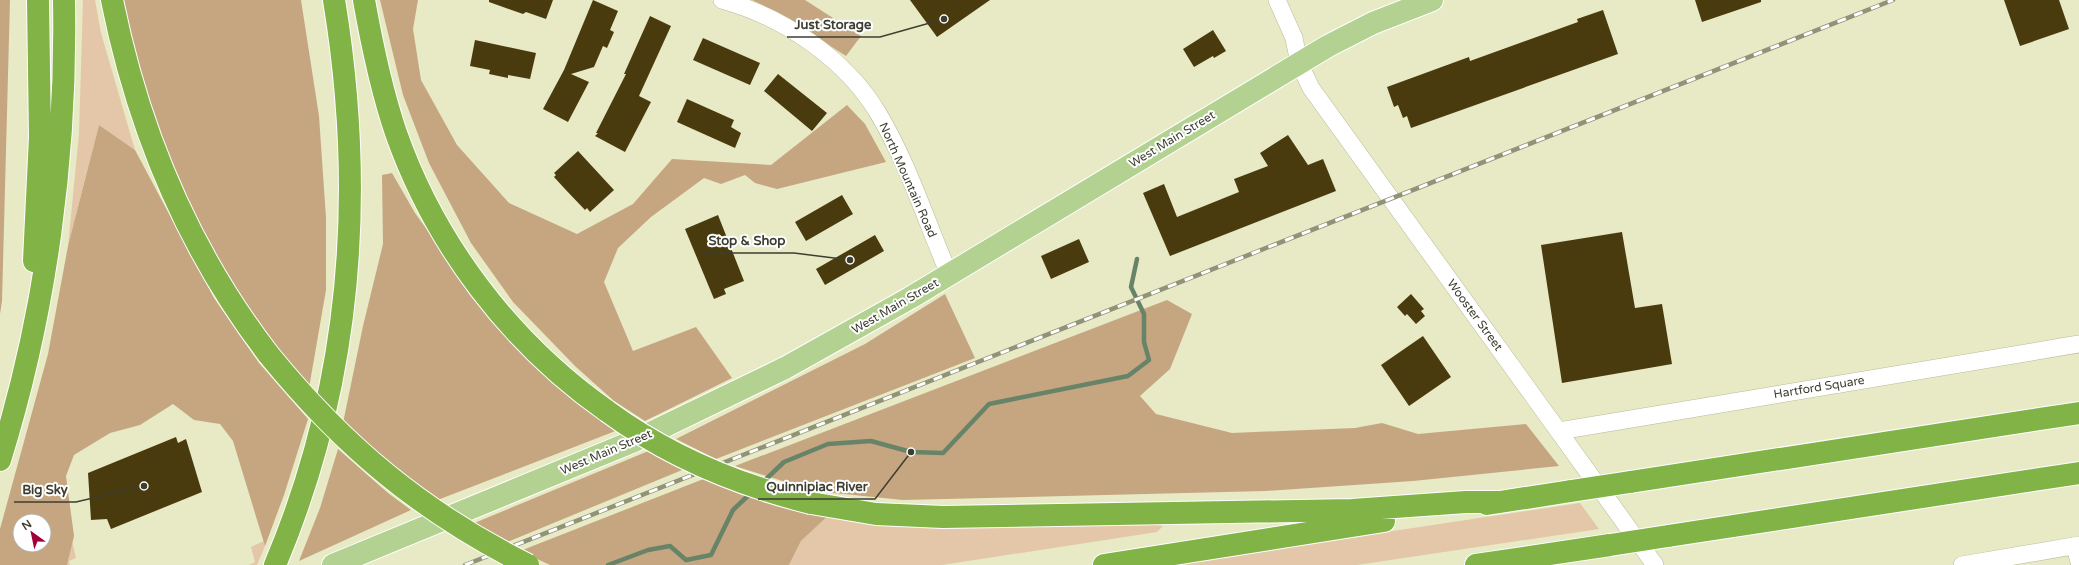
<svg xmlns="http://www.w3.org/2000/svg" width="2079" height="565" font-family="'Varela Round',sans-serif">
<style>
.green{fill:#e3c7a8}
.forest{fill:#c6a681;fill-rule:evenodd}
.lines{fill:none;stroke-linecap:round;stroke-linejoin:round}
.stream{stroke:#678368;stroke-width:4.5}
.building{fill:#4a3b0f}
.minor-casing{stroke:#b9bb98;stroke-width:18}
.major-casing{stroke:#fff;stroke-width:24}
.highway-casing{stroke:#fff;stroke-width:24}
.minor{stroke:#fff;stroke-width:17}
.major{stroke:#b3d190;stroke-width:22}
.highway{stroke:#81b346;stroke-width:22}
.rail-casing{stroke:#919379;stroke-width:4.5}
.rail{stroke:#fff;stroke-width:3;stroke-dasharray:9;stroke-linecap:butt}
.highway-bridge-casing{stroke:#fff;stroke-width:24;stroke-linecap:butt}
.highway-bridge{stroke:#81b346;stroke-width:22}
.labels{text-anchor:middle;stroke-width:4;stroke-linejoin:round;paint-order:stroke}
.street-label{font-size:12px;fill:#3d3e30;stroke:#fff}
.leader{fill:none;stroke:#3d3e30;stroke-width:1.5}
.callout-dot{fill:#3d3e30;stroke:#fff;stroke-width:1.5}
.callout-label{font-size:13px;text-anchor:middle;font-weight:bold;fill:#3d3e30;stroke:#fff;stroke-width:4;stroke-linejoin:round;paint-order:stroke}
</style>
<rect width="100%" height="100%" fill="#e7eac5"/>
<!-- green -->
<path class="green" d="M 83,0 L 95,0 L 101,33 L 135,150 L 99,125 L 68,246 L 79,134 Z
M 1580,503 L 1599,529 L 1357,565 L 1166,565 Z
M 830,514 L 1134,521 L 1163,526 L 1157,532 L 942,565 L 789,565 L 801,541 Z
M 72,541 L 76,558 L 69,561 L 70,565 L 67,565 Z
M 264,541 L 265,546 L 257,565 L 249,565 L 255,562 L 251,547 Z"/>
<!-- forest -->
<path class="forest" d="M 0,0 L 10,0 L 2,301 L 0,314 Z
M 120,0 L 301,0 L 319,116 L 326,218 L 326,290 L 309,388 L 276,349 L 224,271 L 189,208 L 158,140 Z
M 380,0 L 418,0 L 413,29 L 421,80 L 457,145 L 509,203 L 577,234 L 633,204 L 672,159 L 771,165 L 847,105 L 865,124 L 886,162 L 777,189 L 755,183 L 745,175 L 721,184 L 704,178 L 651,217 L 618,248 L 604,282 L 633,351 L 696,327 L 732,378 L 645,421 L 614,401 L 575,366 L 513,302 L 471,243 L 429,163 L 403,95 Z
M 752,0 L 805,0 L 861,36 L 846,56 L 779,13 Z
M 99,125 L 135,150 L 214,298 L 259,363 L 308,419 L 284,495 L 265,546 L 233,441 L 220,424 L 194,420 L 173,404 L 140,425 L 110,433 L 74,455 L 66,476 L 74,536 L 67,565 L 0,565 L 0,529 L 48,354 L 68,246 ZM 20,521 L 44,521 L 44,545 L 20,545 Z
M 392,173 L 415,213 L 456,270 L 618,430 L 435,501 L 343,423 L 363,326 L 383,244 L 382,175 Z
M 945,294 L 975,358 L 716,459 L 676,439 L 865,344 Z
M 1167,300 L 1192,314 L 1170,369 L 1140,396 L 1156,414 L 1232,433 L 1355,428 L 1382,423 L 1418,434 L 1526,424 L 1559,466 L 1413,481 L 1265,491 L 903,500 L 814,491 L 735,466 Z
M 338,449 L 388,493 L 411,510 L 299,561 L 320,508 Z
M 651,450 L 687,468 L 505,543 L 472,524 Z
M 706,478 L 830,514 L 801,541 L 789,565 L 550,565 L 520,551 Z"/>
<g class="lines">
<!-- stream -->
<path class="stream" d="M 763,482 L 784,462 L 828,444 L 871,441 L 911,452 L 943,453 L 989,404 L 1128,376 L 1149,360 L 1144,342 L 1144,314 L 1131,287 L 1137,259
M 608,565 L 648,550 L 670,546 L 686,560 L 711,555 L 733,510 L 752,492"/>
</g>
<!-- building -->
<path class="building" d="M 489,0 L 553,0 L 546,19 L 526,12 L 523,14 L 489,2 Z
M 593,0 L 618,11 L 610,30 L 614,32 L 607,48 L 603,46 L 594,67 L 571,74 L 589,82 L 568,122 L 543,109 L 564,70 Z
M 910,0 L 990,0 L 937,37 Z
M 1695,0 L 1761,0 L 1761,2 L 1702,22 Z
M 2004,0 L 2059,0 L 2069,29 L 2020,46 Z
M 1603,10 L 1618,54 L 1411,128 L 1407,116 L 1403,118 L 1398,105 L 1394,107 L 1387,87 L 1469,57 L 1470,61 L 1578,22 L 1577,19 Z
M 650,16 L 671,26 L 639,96 L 651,102 L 625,152 L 595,136 L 598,133 L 596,133 L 626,74 L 624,74 Z
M 1213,30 L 1226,51 L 1214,58 L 1213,56 L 1194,67 L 1183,49 Z
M 703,38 L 760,63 L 750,85 L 693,60 Z
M 475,40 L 536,53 L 530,79 L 508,75 L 508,78 L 489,74 L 490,70 L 470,66 Z
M 778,74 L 827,113 L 812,131 L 764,91 Z
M 687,99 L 734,120 L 731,127 L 741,133 L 735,148 L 677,122 Z
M 1288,135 L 1308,165 L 1323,159 L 1336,191 L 1170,256 L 1143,193 L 1164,184 L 1177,217 L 1239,192 L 1234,179 L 1268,166 L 1260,153 Z
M 578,151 L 614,190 L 590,212 L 587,208 L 585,210 L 565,189 L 554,177 L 556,175 L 554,173 Z
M 842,195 L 853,214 L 806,241 L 795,222 Z
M 718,215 L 744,281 L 724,289 L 726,294 L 714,299 L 685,229 Z
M 1622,232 L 1635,308 L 1662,304 L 1672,364 L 1562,383 L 1541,245 Z
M 875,235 L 884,251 L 825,285 L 816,269 Z
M 1079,239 L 1089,262 L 1051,279 L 1041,256 Z
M 1411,294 L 1424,309 L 1421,311 L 1425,316 L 1416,324 L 1407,314 L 1405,316 L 1397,307 Z
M 1423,336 L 1451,377 L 1409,406 L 1381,365 Z
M 176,437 L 178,443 L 186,439 L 202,492 L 111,529 L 107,519 L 91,520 L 88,473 Z"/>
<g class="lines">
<defs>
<path id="minor" d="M 722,0 C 783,17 845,58 878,113 C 908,163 926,221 949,274
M 1277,0 L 1294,38 L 1299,63 L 1311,88 L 1655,565
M 1559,431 L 2079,344
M 2075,546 L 2079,562
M 1962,565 L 2079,545"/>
<path id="major" d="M 333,565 L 634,441 L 785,368 L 910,298 L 1328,46 L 1373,23 L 1432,0"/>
<path id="highway" d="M 112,0 C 138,129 188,250 269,355
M 364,0 C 372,45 381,89 396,133 C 435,244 510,343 607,411
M 34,261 L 40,137 L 38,0
M 0,460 C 46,312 67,154 64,0
M 1630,482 L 2079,413
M 811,503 L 876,514 L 943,517 L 1352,510 L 1466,502 L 1500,502
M 1487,504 L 1571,491
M 1668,536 L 2079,473
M 275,565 C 352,383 366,194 334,0
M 1104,565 L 1384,521
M 1476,565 L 1610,545"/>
</defs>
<!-- minor casing -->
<use href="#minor" class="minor-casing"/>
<!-- major casing -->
<use href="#major" class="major-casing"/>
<!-- highway casing -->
<use href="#highway" class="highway-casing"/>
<!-- minor -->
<use href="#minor" class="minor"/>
<!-- major -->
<use href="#major" class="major"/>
<!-- highway -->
<use href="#highway" class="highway"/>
<defs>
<path id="rail" d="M 465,565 L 1893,0"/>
</defs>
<!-- rail casing -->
<use href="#rail" class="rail-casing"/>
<!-- rail -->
<use href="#rail" class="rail"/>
<defs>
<path id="highway-bridge" d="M 269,355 C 344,447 422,512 528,565
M 607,411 C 668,456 738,485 811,503
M 1571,491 L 1630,482
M 1610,545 L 1668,536"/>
</defs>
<!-- highway-bridge casing -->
<use href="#highway-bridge" class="highway-bridge-casing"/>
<!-- highway-bridge -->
<use href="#highway-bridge" class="highway-bridge"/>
</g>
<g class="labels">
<!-- street labels -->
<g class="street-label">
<text transform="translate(1172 139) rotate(-31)" y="4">West Main Street</text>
<text transform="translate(908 180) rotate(66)" y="4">North Mountain Road</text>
<text transform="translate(895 306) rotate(-30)" y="4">West Main Street</text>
<text transform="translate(1475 315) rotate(54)" y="4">Wooster Street</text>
<text transform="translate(1819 387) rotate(-9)" y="4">Hartford Square</text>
<text transform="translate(606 452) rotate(-23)" y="4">West Main Street</text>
</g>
</g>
<!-- callouts -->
<path class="leader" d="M944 19L880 37H787M850 260L794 253H701M911 452L875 499H758M144 486L76 502H14"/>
<g class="callout-dot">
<circle cx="944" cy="19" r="4"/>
<circle cx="850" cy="260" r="4"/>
<circle cx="911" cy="452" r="4"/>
<circle cx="144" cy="486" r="4"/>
</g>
<g class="callout-label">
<text x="833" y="29">Just Storage</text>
<text x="747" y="245">Stop &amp; Shop</text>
<text x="817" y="491">Quinnipiac River</text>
<text x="45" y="494">Big Sky</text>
</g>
<!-- north arrow -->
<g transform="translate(32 533) rotate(327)"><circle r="19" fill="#ffffff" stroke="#b1b2ac"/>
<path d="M0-3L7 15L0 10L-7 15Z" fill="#a1013a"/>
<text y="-6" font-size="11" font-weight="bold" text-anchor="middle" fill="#3d3e30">N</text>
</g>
</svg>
